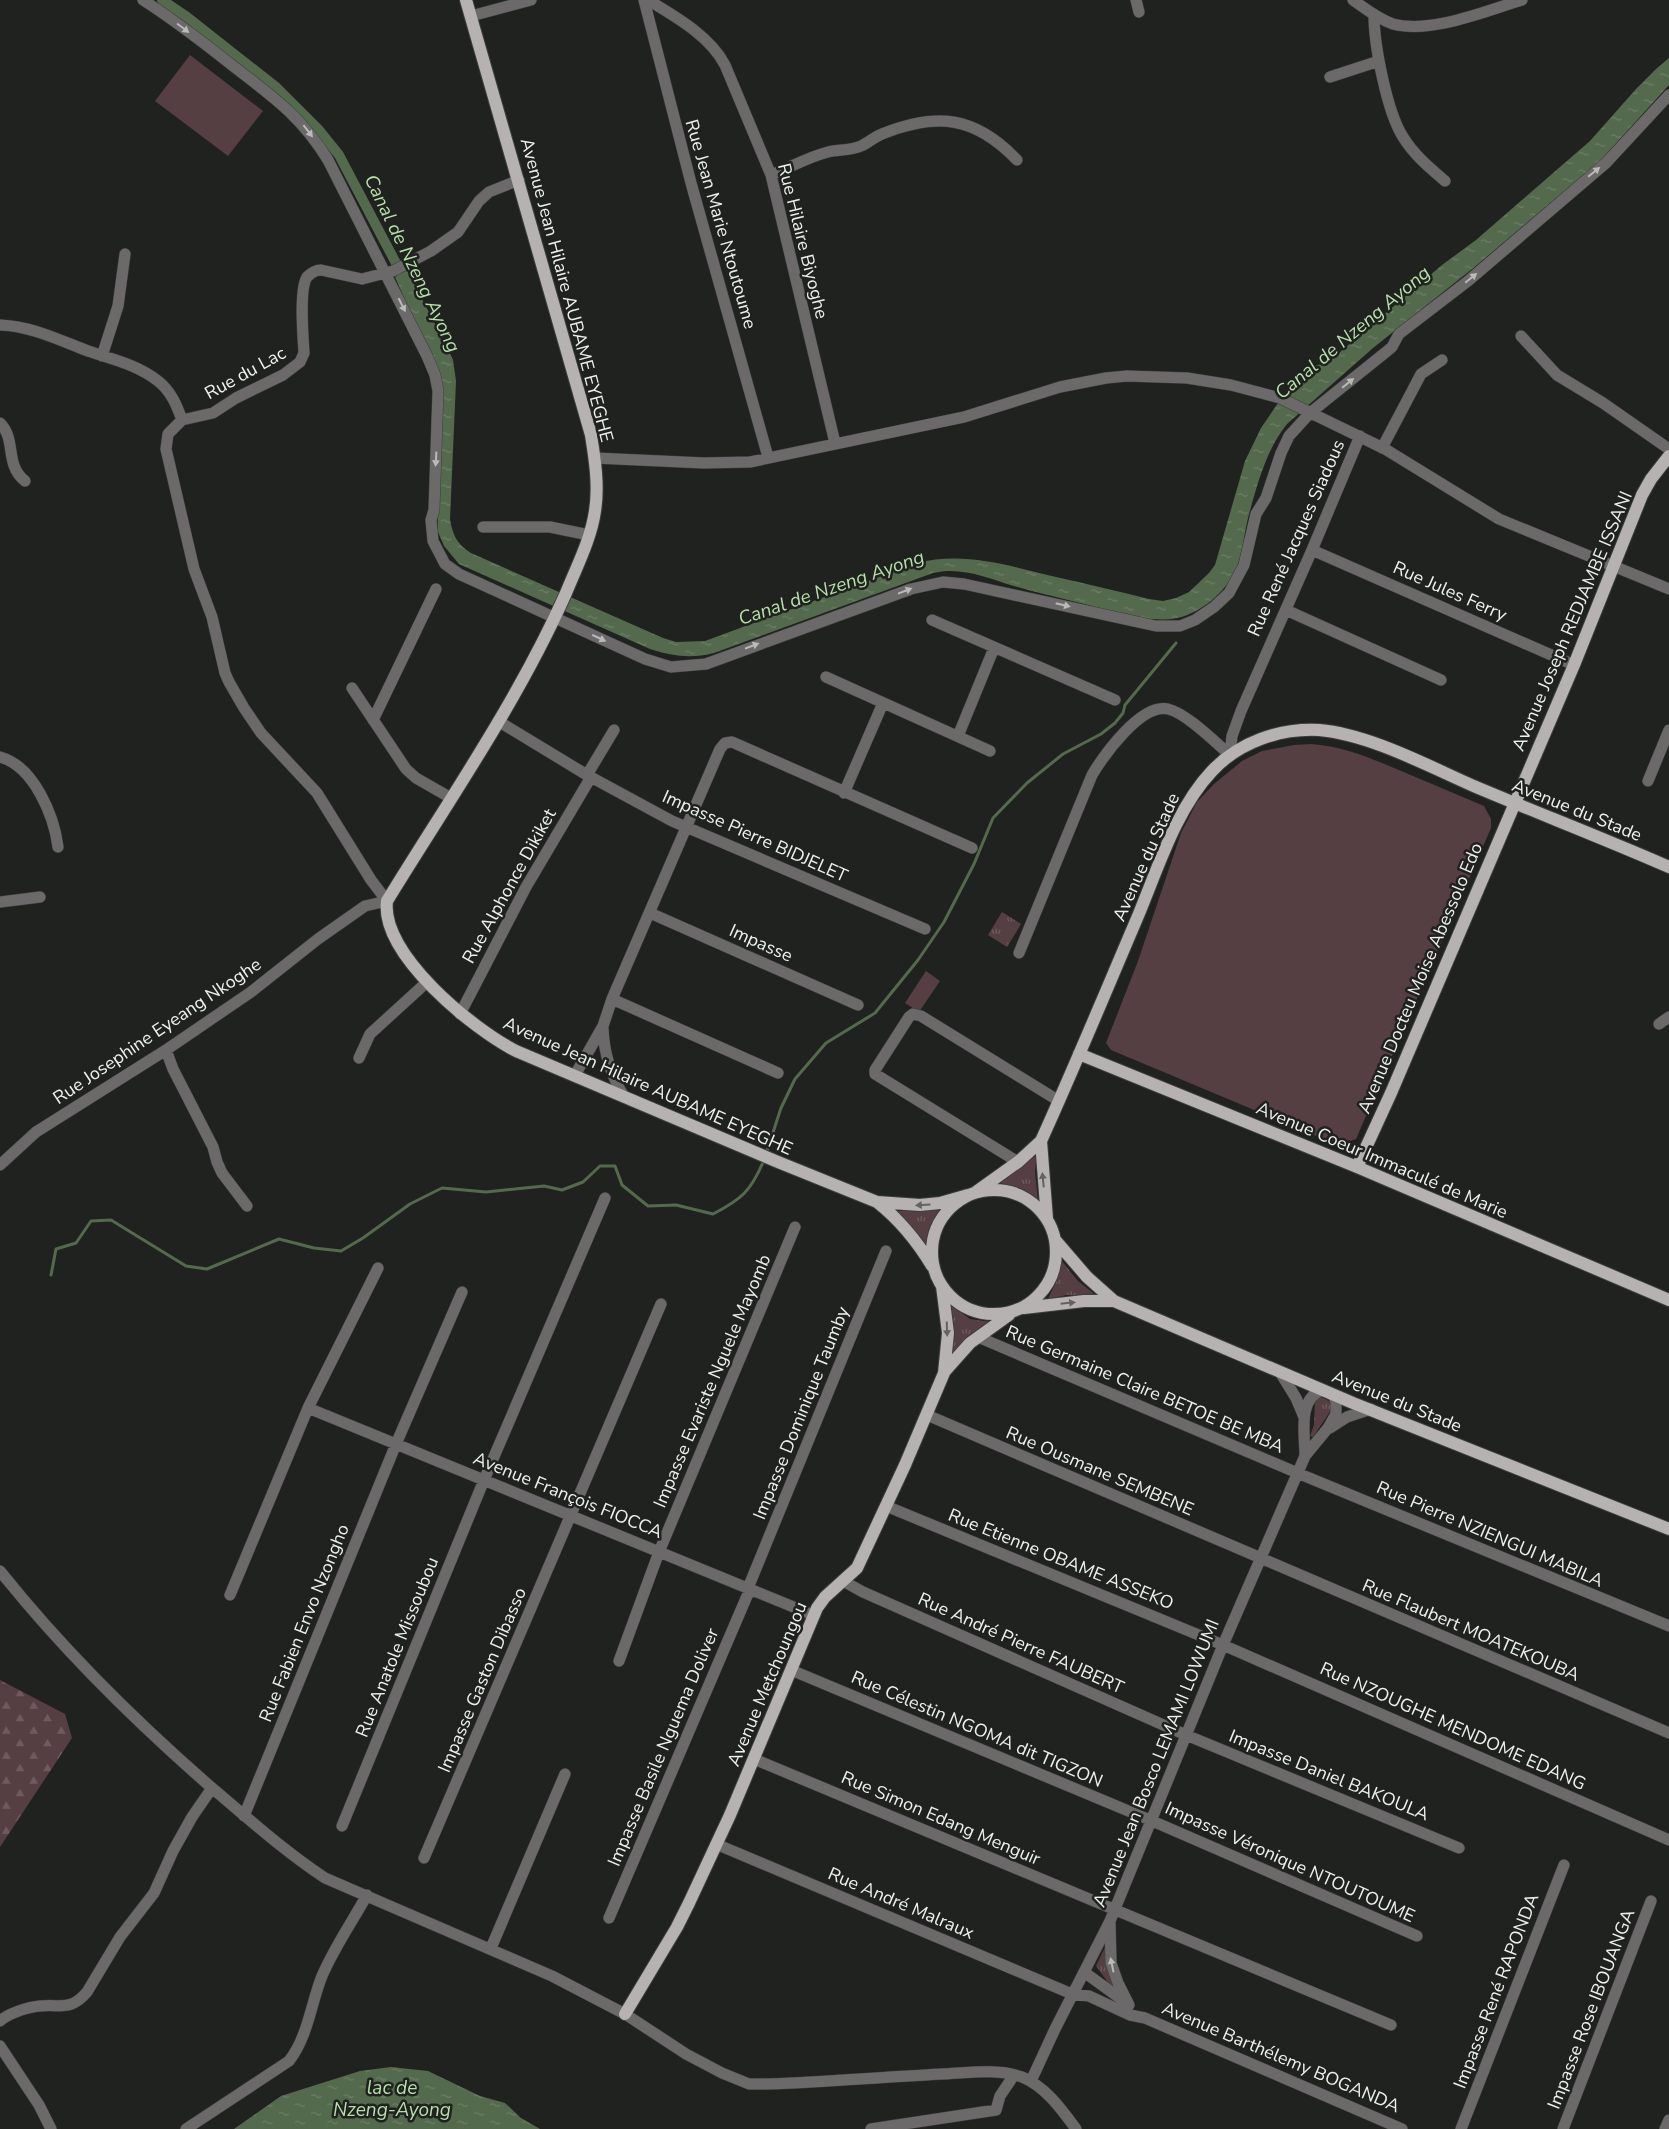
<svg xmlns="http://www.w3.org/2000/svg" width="1669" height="2129" font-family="'Nunito Sans',sans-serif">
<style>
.grass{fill:url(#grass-tufts)}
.forest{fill:url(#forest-firs)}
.park{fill:#563f43}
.water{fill:url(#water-ripples)}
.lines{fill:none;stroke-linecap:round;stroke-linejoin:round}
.stream{stroke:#546a4c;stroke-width:3}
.canal{stroke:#546a4c;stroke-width:10}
.minor-casing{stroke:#3d3f3c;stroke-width:12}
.major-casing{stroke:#3d3f3c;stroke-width:14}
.minor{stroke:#6b6969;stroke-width:11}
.major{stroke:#b6b2b2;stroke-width:12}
.oneway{fill:#babab9}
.oneway2{fill:#646361}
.labels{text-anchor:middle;stroke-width:5;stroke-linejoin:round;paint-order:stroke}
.street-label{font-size:18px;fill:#eef0ee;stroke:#20221f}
.water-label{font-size:19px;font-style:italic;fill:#b7dfaa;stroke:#20221f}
</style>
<defs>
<pattern id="grass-tufts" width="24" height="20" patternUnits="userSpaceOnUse" patternTransform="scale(1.25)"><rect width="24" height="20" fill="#563f43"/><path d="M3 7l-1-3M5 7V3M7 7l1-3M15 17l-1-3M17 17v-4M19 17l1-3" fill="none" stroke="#6f5b5e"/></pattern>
<pattern id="forest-firs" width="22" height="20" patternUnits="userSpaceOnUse" patternTransform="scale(1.25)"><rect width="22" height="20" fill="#563f43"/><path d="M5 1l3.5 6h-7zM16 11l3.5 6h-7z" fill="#6f5b5e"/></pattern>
<pattern id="water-ripples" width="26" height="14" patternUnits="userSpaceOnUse" patternTransform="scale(1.25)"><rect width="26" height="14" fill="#546a4c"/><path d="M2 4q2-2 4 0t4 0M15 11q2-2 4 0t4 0" fill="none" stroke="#6d8066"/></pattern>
</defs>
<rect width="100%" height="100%" fill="#20221f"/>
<!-- grass -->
<path class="grass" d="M 1002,912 L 1021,924 L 1007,947 L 988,935 Z
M 1037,1155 L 1035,1171 L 1038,1202 L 1026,1194 L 1003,1188 L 1001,1181 Z
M 942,1210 L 932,1225 L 926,1246 L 923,1240 L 894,1211 Z
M 1061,1260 L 1078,1281 L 1098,1297 L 1067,1295 L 1048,1299 L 1056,1282 Z
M 951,1305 L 970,1319 L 990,1322 L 972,1334 L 950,1354 L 952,1327 Z
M 1320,1396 L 1332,1403 L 1333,1407 L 1313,1437 L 1310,1436 L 1314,1425 L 1315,1400 Z
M 1106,1945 L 1117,1990 L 1109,1984 L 1096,1966 Z"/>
<!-- forest -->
<path class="forest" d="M 0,1680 L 65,1714 L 72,1738 L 0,1847 Z"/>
<!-- park -->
<path class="park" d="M 190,55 L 263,111 L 228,156 L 155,101 Z
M 1311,744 C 1345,746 1375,760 1406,773 C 1432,784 1458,795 1484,806 L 1491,819 L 1491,828 L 1356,1139 L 1341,1144 L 1333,1143 L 1111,1050 L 1106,1043 L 1138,961 L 1181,833 L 1197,802 L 1214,784 L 1242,761 L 1262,751 L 1294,745 Z
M 926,971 L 940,981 L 919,1012 L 905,1003 Z"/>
<!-- water -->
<path class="water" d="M 1669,58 L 1669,85 L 1600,161 L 1477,265 L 1373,348 L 1287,424 C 1266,450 1257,485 1248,518 C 1244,534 1243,553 1236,569 C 1226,592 1201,613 1177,618 C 1149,624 1111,611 1084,604 C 1061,598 1037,593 1014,586 C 988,578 961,566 933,573 L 714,653 C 691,659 672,656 650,649 L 459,564 L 444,546 L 438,532 L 437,499 L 441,400 L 414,321 L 395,277 L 407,270 L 448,349 L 453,360 L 456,381 L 450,519 C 453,536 457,544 471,553 L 663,638 L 676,642 L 705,641 L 917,563 C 964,551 1010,566 1056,577 C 1087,584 1118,591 1149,599 L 1163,601 L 1176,598 L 1189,592 L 1209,573 L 1215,565 L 1245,461 L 1261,428 L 1289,387 L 1313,366 L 1326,363 L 1332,359 L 1442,265 L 1476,240 L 1590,141 L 1636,89 L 1656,69 Z
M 391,2067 L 428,2071 L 480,2096 L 505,2103 L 521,2118 L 540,2129 L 234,2129 L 281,2096 L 360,2071 Z"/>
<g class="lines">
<!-- stream -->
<path class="stream" d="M 766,1154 L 781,1108 L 795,1079 L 826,1043 L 875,1013 L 918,960 L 944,922 L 974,864 L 993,818 L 1027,783 L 1063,754 L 1101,734 L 1115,723 L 1123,713 L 1125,705 L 1176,643
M 51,1275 L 56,1249 L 76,1243 L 91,1221 L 111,1220 L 186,1266 L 207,1269 L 279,1239 L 314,1248 L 341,1251 L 363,1238 L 410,1204 L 442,1188 L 486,1192 L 544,1186 L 562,1190 L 583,1182 L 600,1166 L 615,1166 L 622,1185 L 648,1206 L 676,1205 L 713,1214 C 742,1199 751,1191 764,1160"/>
<!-- canal -->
<path class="canal" d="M 162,0 L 187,17 L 276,87 L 318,129 L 339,155 L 408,286"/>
<defs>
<path id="minor" d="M 143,0 C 174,20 204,43 233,66 C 273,97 301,116 328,160 L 427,356 L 435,375 L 438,391 L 434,510 L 431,520 L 433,541 L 445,564 L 459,574 L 645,659 L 671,667 L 706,664 L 911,589 L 943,582 L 964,584 L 1156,626 L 1180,626 L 1195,620 L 1214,607 L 1229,593 L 1244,565 L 1256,514 L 1266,498 L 1281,453 L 1289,436 L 1310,413 L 1386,352 L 1392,347 L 1399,334 L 1468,281 L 1606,163 L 1669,95
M 644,0 L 691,183 L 768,457
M 648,0 C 676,17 710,36 725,65 L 771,175 L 835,443
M 1136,0 L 1139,12
M 1353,0 C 1366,9 1378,19 1393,24 C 1431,34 1485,11 1522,0
M 1374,15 C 1374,45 1387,112 1403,137 C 1414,155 1430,168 1445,181
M 471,16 L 531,0
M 1330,77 L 1379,61
M 771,175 C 789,168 808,157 828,152 C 839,149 849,151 861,146 C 868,143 874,137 882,134 C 937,112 975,116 1017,160
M 0,325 C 31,326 59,340 88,351 C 112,359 138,365 158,381 C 171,391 177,406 182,420
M 1521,336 L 1557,375 L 1603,403 L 1669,449
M 102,356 L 118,306 L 125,254
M 0,423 C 17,440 4,464 25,481
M 1382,448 L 1421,374 L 1442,360
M 595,458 L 704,463 L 750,462 L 964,417 L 1060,387 L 1106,378 L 1127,376 L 1187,378 L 1231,385 L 1280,398 L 1385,449 L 1499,519 L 1669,589
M 483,527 L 550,527 L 589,535
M 1312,550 L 1574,665
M 1286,610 L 1441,680
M 932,620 L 1115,700
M 826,677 L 990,751
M 352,688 L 406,769 L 416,778 L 451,798
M 373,720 L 436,589
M 498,721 L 587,775 L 672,821 L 925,929
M 958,736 L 994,648
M 1230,755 L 1232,736 L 1241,711 L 1312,550 L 1360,436
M 0,757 C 34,766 54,816 58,847
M 587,775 L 614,730
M 1648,781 L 1669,730
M 844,793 L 883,703
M 0,902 L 40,897
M 650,913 L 858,1005
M 1019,953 L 1092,775 C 1104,755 1141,703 1168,709 C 1186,713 1215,742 1230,755
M 612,999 L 778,1073
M 460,1014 L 526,887 L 591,777
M 1659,1024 L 1669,1017
M 603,1028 C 604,1055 611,1074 624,1097
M 166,1050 L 173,1069 L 213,1147 L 217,1162 L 222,1173 L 247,1206
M 359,1058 L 370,1034 L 427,982
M 575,1075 L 603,1026 L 612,999 L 720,749 L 725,743 L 732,742 L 972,848
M 1018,1162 L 875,1074 L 875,1070 L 909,1017 L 913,1014 L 921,1016 L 1059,1101
M 0,1165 L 36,1132 L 166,1050 L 251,992 L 318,939 L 365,906 L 387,901 L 371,880 L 317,793 L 261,733 L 244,708 L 229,682 L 225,673 L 212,617 L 194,569 L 166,449 L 168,434 L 182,420 L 213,413 L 236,398 L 283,375 L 300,362 L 304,353 C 303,337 299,289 307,277 C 311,273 316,270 321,270 L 362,279 L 393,271 L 431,251 L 458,232 L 479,201 L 489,192 L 519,180
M 978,1337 L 1307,1477 L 1669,1626
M 1280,1372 L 1296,1398 L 1304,1417
M 308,1408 L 813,1615
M 927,1415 L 1669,1733
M 1330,1428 L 1347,1417 L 1371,1409
M 1305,1456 C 1305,1436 1297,1397 1323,1390
M 886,1506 L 1223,1645 L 1669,1840
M 0,1571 C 63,1650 135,1721 212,1788 C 249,1819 284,1851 325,1878 L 552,1976 L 625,2014 L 686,2054 L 722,2073 L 749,2084 L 767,2084 C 825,2082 884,2077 942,2074 C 967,2073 998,2068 1022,2077 C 1045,2086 1062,2110 1076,2129
M 843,1581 L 863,1592 L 1186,1735 L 1459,1848
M 748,1588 L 886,1251
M 230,1595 L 308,1408 L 378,1268
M 619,1661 L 659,1552 L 795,1227
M 791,1670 L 1150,1820 L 1417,1936
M 754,1759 L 1391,2025
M 244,1816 L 396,1444 L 462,1292
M 342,1826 L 484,1480 L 605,1198
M 716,1844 L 1072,1994 L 1089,1996 L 1130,2015 L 1145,2018 L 1402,2129
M 424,1858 L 661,1304
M 609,1918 L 750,1589
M 1110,1923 L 1111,1963 L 1118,1983 L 1129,2005
M 491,1948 L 565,1774
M 1084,1972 L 1128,2004
M 0,2021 C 9,2013 28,2007 40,2006 C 61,2004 71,2011 87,1992 L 120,1937 L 154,1893 L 173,1851 L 192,1817 L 212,1788
M 0,2046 L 39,2105 L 51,2129
M 1031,2081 L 1055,2029 L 1110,1921 L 1223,1645 L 1305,1456 L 1328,1428 L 1336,1414 L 1336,1401 L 1333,1395
M 186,2129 L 289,2061 C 308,2037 311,2003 322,1976 C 334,1948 352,1922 367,1895
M 871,2129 L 996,2110 L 1000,2096 L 1014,2075
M 1461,2129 L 1564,1865
M 1563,2129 L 1651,1901
M 1665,2129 L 1669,2120"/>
<path id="major" d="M 466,0 L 591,435 C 595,460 599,486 595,511 C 591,539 577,566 566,593 C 518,701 449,800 387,901 C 380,954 473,1029 516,1051 L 778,1162 L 877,1202 L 920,1205 L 940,1203 L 968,1195
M 1079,1054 L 1357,1167 L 1669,1300
M 1041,1141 L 1047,1219
M 1357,1167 L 1391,1093 L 1574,665 L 1642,495 L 1651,479 L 1669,456
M932 1252a62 62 0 1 1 124 0a62 62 0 1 1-124 0Z
M 976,1192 L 1018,1162 L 1041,1141 C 1075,1066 1106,991 1138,916 C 1158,868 1176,809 1212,771 C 1239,742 1280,728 1319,730 C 1369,734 1430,767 1476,787 C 1540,814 1605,839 1669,867
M 877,1202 C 900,1220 917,1241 932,1266
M 1056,1241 L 1087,1277 L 1114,1301 L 1353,1403 L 1669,1529
M 1024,1308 L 1084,1301 L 1114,1301
M 945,1371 L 970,1343 L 1009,1315
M 625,2014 L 677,1927 L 689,1903 L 730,1815 L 817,1608 L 825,1597 L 857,1568 L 905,1465 L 944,1373 L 948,1333 L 942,1286"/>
</defs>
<!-- minor casing -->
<use href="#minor" class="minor-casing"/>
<!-- major casing -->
<use href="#major" class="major-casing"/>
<!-- minor -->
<use href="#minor" class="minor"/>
<!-- major -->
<use href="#major" class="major"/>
</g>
<!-- one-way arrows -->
<defs><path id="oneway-solid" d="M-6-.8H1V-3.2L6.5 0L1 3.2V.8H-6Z" transform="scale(1.25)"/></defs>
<g class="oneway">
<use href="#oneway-solid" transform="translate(183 28) rotate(37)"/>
<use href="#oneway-solid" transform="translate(308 131) rotate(52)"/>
<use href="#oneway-solid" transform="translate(1594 172) rotate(-39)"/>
<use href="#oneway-solid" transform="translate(1471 278) rotate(-39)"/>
<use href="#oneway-solid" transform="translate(402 305) rotate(63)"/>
<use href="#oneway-solid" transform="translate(1348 383) rotate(-39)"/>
<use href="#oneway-solid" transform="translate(436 459) rotate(93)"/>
<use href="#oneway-solid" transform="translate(905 591) rotate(-21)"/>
<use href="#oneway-solid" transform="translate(1063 605) rotate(13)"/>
<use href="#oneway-solid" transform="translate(599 638) rotate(25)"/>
<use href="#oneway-solid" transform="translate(752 646) rotate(-21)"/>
<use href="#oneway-solid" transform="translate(1112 1965) rotate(-102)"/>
</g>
<g class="oneway2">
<use href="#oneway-solid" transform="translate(1043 1180) rotate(-96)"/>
<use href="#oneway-solid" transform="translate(923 1205) rotate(176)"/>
<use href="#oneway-solid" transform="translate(1068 1303) rotate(-6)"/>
<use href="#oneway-solid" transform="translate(947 1329) rotate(88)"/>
</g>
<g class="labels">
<!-- street labels -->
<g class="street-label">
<text transform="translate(721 224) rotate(74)" y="6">Rue Jean Marie Ntoutoume</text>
<text transform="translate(803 241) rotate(76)" y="6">Rue Hilaire Biyoghe</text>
<text transform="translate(567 290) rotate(75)" y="6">Avenue Jean Hilaire AUBAME EYEGHE</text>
<text transform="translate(245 373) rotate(-29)" y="6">Rue du Lac</text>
<text transform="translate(1296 538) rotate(-66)" y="6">Rue René Jacques Siadous</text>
<text transform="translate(1450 591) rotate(24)" y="6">Rue Jules Ferry</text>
<text transform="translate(1572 621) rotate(-67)" y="6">Avenue Joseph REDJAMBE ISSANI</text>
<text transform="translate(1577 810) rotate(22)" y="6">Avenue du Stade</text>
<text transform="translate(755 836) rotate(24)" y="6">Impasse Pierre BIDJELET</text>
<text transform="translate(1146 857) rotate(-66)" y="6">Avenue du Stade</text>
<text transform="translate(509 886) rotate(-61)" y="6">Rue Alphonce Dikiket</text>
<text transform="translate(761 943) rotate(24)" y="6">Impasse</text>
<text transform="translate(1420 978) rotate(-67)" y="6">Avenue Docteu Moise Abessolo Edo</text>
<text transform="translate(157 1031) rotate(-34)" y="6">Rue Josephine Eyeang Nkoghe</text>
<text transform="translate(648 1086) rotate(24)" y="6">Avenue Jean Hilaire AUBAME EYEGHE</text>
<text transform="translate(1382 1160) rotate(23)" y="6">Avenue Coeur Immaculé de Marie</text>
<text transform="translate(712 1381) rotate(-67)" y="6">Impasse Evariste Nguele Mayomb</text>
<text transform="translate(1145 1389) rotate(23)" y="6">Rue Germaine Claire BETOE BE MBA</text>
<text transform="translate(1397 1401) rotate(22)" y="6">Avenue du Stade</text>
<text transform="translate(801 1413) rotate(-68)" y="6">Impasse Dominique Taumby</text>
<text transform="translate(1100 1471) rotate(23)" y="6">Rue Ousmane SEMBENE</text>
<text transform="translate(568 1495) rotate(22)" y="6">Avenue François FIOCCA</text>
<text transform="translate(1490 1534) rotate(23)" y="6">Rue Pierre NZIENGUI MABILA</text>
<text transform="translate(1061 1559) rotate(22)" y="6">Rue Etienne OBAME ASSEKO</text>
<text transform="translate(304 1623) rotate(-68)" y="6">Rue Fabien Envo Nzongho</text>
<text transform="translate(1471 1630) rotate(23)" y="6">Rue Flaubert MOATEKOUBA</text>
<text transform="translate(1021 1643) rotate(24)" y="6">Rue André Pierre FAUBERT</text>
<text transform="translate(397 1647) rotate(-68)" y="6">Rue Anatole Missoubou</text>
<text transform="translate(482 1680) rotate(-67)" y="6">Impasse Gaston Dibasso</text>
<text transform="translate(767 1684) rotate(-67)" y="6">Avenue Metchoungou</text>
<text transform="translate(1453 1726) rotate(24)" y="6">Rue NZOUGHE MENDOME EDANG</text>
<text transform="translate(977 1729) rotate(23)" y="6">Rue Célestin NGOMA dit TIGZON</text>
<text transform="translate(663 1747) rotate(-67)" y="6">Impasse Basile Nguema Doliver</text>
<text transform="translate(1156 1763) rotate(-68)" y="6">Avenue Jean Bosco LEMAMI LOWUMI</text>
<text transform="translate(1329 1775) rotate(22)" y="6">Impasse Daniel BAKOULA</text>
<text transform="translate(941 1818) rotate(23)" y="6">Rue Simon Edang Menguir</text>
<text transform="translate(1290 1862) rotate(24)" y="6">Impasse Véronique NTOUTOUME</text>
<text transform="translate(901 1903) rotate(23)" y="6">Rue André Malraux</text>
<text transform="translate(1496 1991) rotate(-69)" y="6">Impasse René RAPONDA</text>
<text transform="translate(1591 2009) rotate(-69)" y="6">Impasse Rose IBOUANGA</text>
<text transform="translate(1281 2057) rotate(23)" y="6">Avenue Barthélemy BOGANDA</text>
</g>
<!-- water labels -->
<g class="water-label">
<text transform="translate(413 263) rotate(64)" y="7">Canal de Nzeng Ayong</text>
<text transform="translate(1352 332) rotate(-40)" y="7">Canal de Nzeng Ayong</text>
<text transform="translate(831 587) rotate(-19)" y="7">Canal de Nzeng Ayong</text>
<text x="392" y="2094">lac de<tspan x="392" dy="22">Nzeng-Ayong</tspan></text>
</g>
</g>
</svg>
